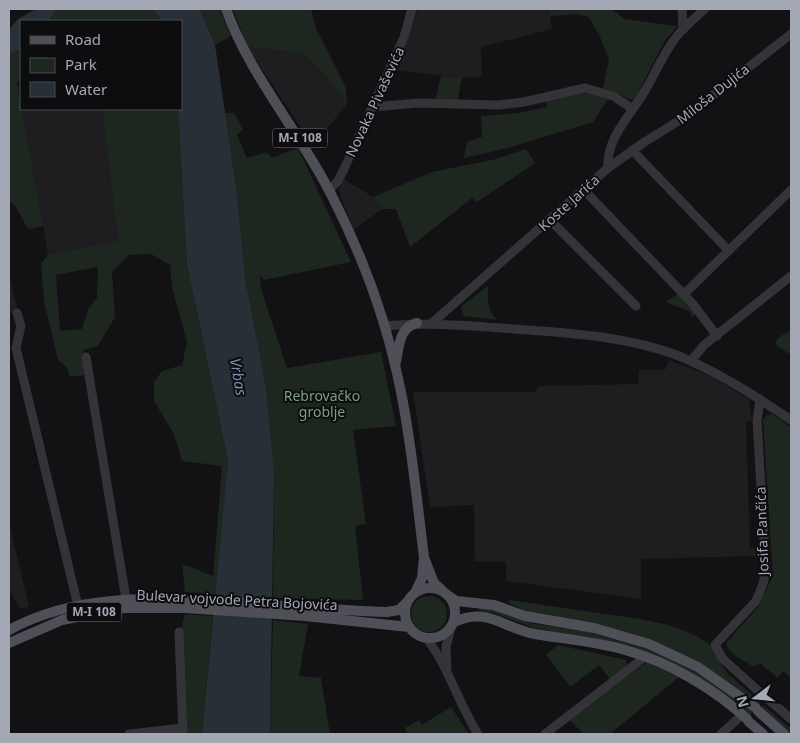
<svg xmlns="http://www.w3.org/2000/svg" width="800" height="743" font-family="'Noto Sans',sans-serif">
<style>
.built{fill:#1e1e21}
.green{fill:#1e2620;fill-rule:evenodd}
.water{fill:#292f37}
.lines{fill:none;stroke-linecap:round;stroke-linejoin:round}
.minor{stroke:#333338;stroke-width:9}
.major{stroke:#4f5057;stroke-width:10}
.labels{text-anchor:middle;stroke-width:4;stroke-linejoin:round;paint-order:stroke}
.shield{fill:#0d0d0f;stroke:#777982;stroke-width:1}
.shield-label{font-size:12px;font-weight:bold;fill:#a4a7b4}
.street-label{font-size:14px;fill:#a4a7b4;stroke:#0d0d0f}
.park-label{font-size:14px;fill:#7b9e82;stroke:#0d0d0f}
.water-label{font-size:15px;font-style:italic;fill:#7b90ae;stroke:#0d0d0f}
</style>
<rect width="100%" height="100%" fill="#121214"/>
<!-- built -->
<path class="built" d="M 418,9 L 548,9 L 552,29 L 481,47 L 482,77 L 462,78 L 394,70 Z
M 247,47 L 302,53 L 324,74 L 347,104 L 313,146 Z
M 22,109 L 102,109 L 118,241 L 48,255 Z
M 344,179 L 373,197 L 383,209 L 354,229 L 340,196 L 339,189 Z
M 9,275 L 18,311 L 9,314 Z
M 669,360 L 708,375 L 749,399 L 752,421 L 746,422 L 750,549 L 757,549 L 757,556 L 641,559 L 641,599 L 506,581 L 506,562 L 475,561 L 474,505 L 430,507 L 413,392 L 535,392 L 540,386 L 638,384 L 639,370 L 665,370 Z
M 9,523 L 29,606 L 20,609 L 9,590 Z"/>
<!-- green -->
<path class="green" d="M 57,9 L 153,9 L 161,21 L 48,21 Z
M 200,9 L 219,9 L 231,36 L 215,45 Z
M 233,9 L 311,9 L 316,29 L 346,87 L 347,104 L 324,74 L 302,53 L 247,47 Z
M 548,9 L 612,9 L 624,19 L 677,26 L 664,42 L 635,99 L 632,100 L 603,88 L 609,59 L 600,37 L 589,17 L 577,14 L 550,16 Z
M 21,49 L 21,80 L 17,82 L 43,226 L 28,229 L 14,204 L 9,201 L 9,54 Z
M 441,76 L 462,78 L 457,103 L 435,101 Z
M 580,93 L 593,94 L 608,99 L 593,122 L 507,148 L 464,158 L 467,142 L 482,137 L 481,116 L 519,113 L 547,107 L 546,102 Z
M 102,109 L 178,109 L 187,264 L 228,461 L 216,594 L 185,592 L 182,564 L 213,576 L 222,466 L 182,461 L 174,434 L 154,401 L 154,382 L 162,371 L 182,365 L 187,342 L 172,287 L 170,265 L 151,254 L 129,255 L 112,272 L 115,317 L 98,346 L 83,350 L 84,375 L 70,377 L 67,368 L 58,360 L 44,301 L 41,263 L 48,255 L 118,241 ZM 98,267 L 97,298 L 89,308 L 82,329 L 60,331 L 56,275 Z
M 225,113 L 234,113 L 243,129 L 237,135 L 247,158 L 267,152 L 272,158 L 298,148 L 351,262 L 264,280 L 260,275 L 261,289 L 287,368 L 381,352 L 396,426 L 353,430 L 366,524 L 355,526 L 363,600 L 273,598 L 274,472 L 266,387 L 245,278 L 237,193 Z
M 526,149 L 535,163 L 477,202 L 472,198 L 410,247 L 396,209 L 383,209 L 373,197 L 432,172 L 496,159 Z
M 489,285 C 486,297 488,311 497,320 L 464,316 L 461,308 L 463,305 Z
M 679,293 L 695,312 L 694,316 L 691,316 L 691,312 L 666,302 Z
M 791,330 L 791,355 L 775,344 L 778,338 Z
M 772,414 L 791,427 L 791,678 L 783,671 L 778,678 L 760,663 L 754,667 C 745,661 728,654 726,643 L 758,607 L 773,576 L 763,420 L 767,415 Z
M411 614a18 18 0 1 1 36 0a18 18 0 1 1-36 0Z
M 509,600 L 640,619 L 669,625 L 693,634 L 710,645 L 727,673 L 760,702 L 758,705 L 699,662 L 532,613 L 510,604 Z
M 479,607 L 495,609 L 530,623 L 588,632 L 651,650 L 705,676 L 753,712 L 750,715 L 723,694 L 608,641 L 534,628 L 497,614 L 478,610 Z
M 185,614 L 213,616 L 202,734 L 186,734 L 182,625 Z
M 273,620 L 308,624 L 299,676 L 321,678 L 330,734 L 270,734 Z
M 558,645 L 626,660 L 627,666 L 610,679 L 599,665 L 570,687 L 546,655 Z
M 647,662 L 679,677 L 610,734 L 584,734 L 569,719 Z
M 763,705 L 789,727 L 791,724 L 791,734 L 761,708 Z
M 451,707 L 469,734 L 407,734 L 405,728 L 419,720 L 422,725 Z"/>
<!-- water -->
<path class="water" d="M 36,9 L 57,9 L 48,21 L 21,21 L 21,49 L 9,54 L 9,29 L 18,19 Z
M 153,9 L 200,9 L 215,45 L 237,193 L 245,278 L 266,387 L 274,472 L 270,734 L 202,734 L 228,461 L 187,264 L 178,109 L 181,109 L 181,21 L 161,21 Z"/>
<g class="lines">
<!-- minor -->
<path class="minor" d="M 682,9 L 683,30
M 373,107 L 418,103 L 498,105 L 524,102 L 585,88 L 613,96 L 633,109
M 632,150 L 729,251
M 608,168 L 643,143 L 688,115 L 791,34
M 583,189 L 693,304 L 717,336
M 329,190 L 338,181 L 344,169 L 404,37 L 412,9
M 550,220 L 636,306
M 684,294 L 791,190
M 17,313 L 21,326 L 16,348 L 78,606
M 432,323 L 608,168 C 606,137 632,114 646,89 C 656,72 664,52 677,36 C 685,26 696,17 705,9
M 385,326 C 428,322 470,326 514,329 C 569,333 627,336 679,356 C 718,372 756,396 791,420
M 86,357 L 126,599
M 691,361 L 704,345 L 791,276
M 760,399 L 757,421 L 766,571 L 763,584 L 756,601 L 715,645 L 723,659 L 765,697
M 179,632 L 183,734
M 426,638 C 449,667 458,703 478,734
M 447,667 L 446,647 L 451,628
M 768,699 L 791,719
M 129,734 L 183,728
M 545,734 L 646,656
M 721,734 L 742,715"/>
<!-- major -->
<path class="major" d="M 226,9 C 250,76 300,132 332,196 C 363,257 388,325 401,392 C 412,446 417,502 424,557 L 422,578 L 415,593
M 396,362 C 399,347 399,327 417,323
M 425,560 L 434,583 L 442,590
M405 613a25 25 0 1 1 50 0a25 25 0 1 1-50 0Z
M 449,596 L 456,601 L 494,605 L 525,616 L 594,628 L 649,644 L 698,667 L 756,708
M 454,622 C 486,607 501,626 530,633 C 562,639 594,641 625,650 C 669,662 713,688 747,719
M 9,630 C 75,594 151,597 224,602 C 278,605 333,610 387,612 L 399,610 L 407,602
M 9,643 L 62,620 L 123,608 L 185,608 L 305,616 L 409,627
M 758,711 L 784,734
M 749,722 L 763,734"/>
</g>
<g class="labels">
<!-- shield labels -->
<g class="shield">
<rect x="272.5" y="128.5" width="55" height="19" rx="4"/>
<rect x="66.5" y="602.5" width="55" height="19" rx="4"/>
</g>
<g class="shield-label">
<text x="300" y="142">M-I 108</text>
<text x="94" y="616">M-I 108</text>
</g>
<!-- street labels -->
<g class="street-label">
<text transform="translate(713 94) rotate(-38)" y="5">Miloša Dujića</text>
<text transform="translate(375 102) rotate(-65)" y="5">Novaka Pivaševića</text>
<text transform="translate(569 203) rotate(-42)" y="5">Koste Jarića</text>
<text transform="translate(762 531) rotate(-92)" y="5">Josifa Pančića</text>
<text transform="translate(237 600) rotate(3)" y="5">Bulevar vojvode Petra Bojovića</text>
</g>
<!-- park labels -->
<g class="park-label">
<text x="322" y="401">Rebrovačko<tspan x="322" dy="16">groblje</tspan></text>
</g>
<!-- water labels -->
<g class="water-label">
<text transform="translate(238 377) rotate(80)" y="5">Vrbas</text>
</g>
</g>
<!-- border -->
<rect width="800" height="743" fill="none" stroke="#a4a7b4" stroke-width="20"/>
<!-- legend -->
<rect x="20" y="20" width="162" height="90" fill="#0d0d0f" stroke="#494b51"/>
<rect x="30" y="36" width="25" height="8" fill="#4f5057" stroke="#494b51"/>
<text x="65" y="45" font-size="15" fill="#a4a7b4">Road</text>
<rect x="30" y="58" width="25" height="15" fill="#1e2620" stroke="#494b51"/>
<text x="65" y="70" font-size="15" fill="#a4a7b4">Park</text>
<rect x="30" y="82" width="25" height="15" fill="#292f37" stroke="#494b51"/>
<text x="65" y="95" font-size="15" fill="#a4a7b4">Water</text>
<!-- north arrow -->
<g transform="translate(755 698) rotate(254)" stroke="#0d0d0f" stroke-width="4" paint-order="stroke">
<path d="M0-4L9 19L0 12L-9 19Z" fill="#a4a7b4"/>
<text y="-8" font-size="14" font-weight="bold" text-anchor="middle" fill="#a4a7b4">N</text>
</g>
</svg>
